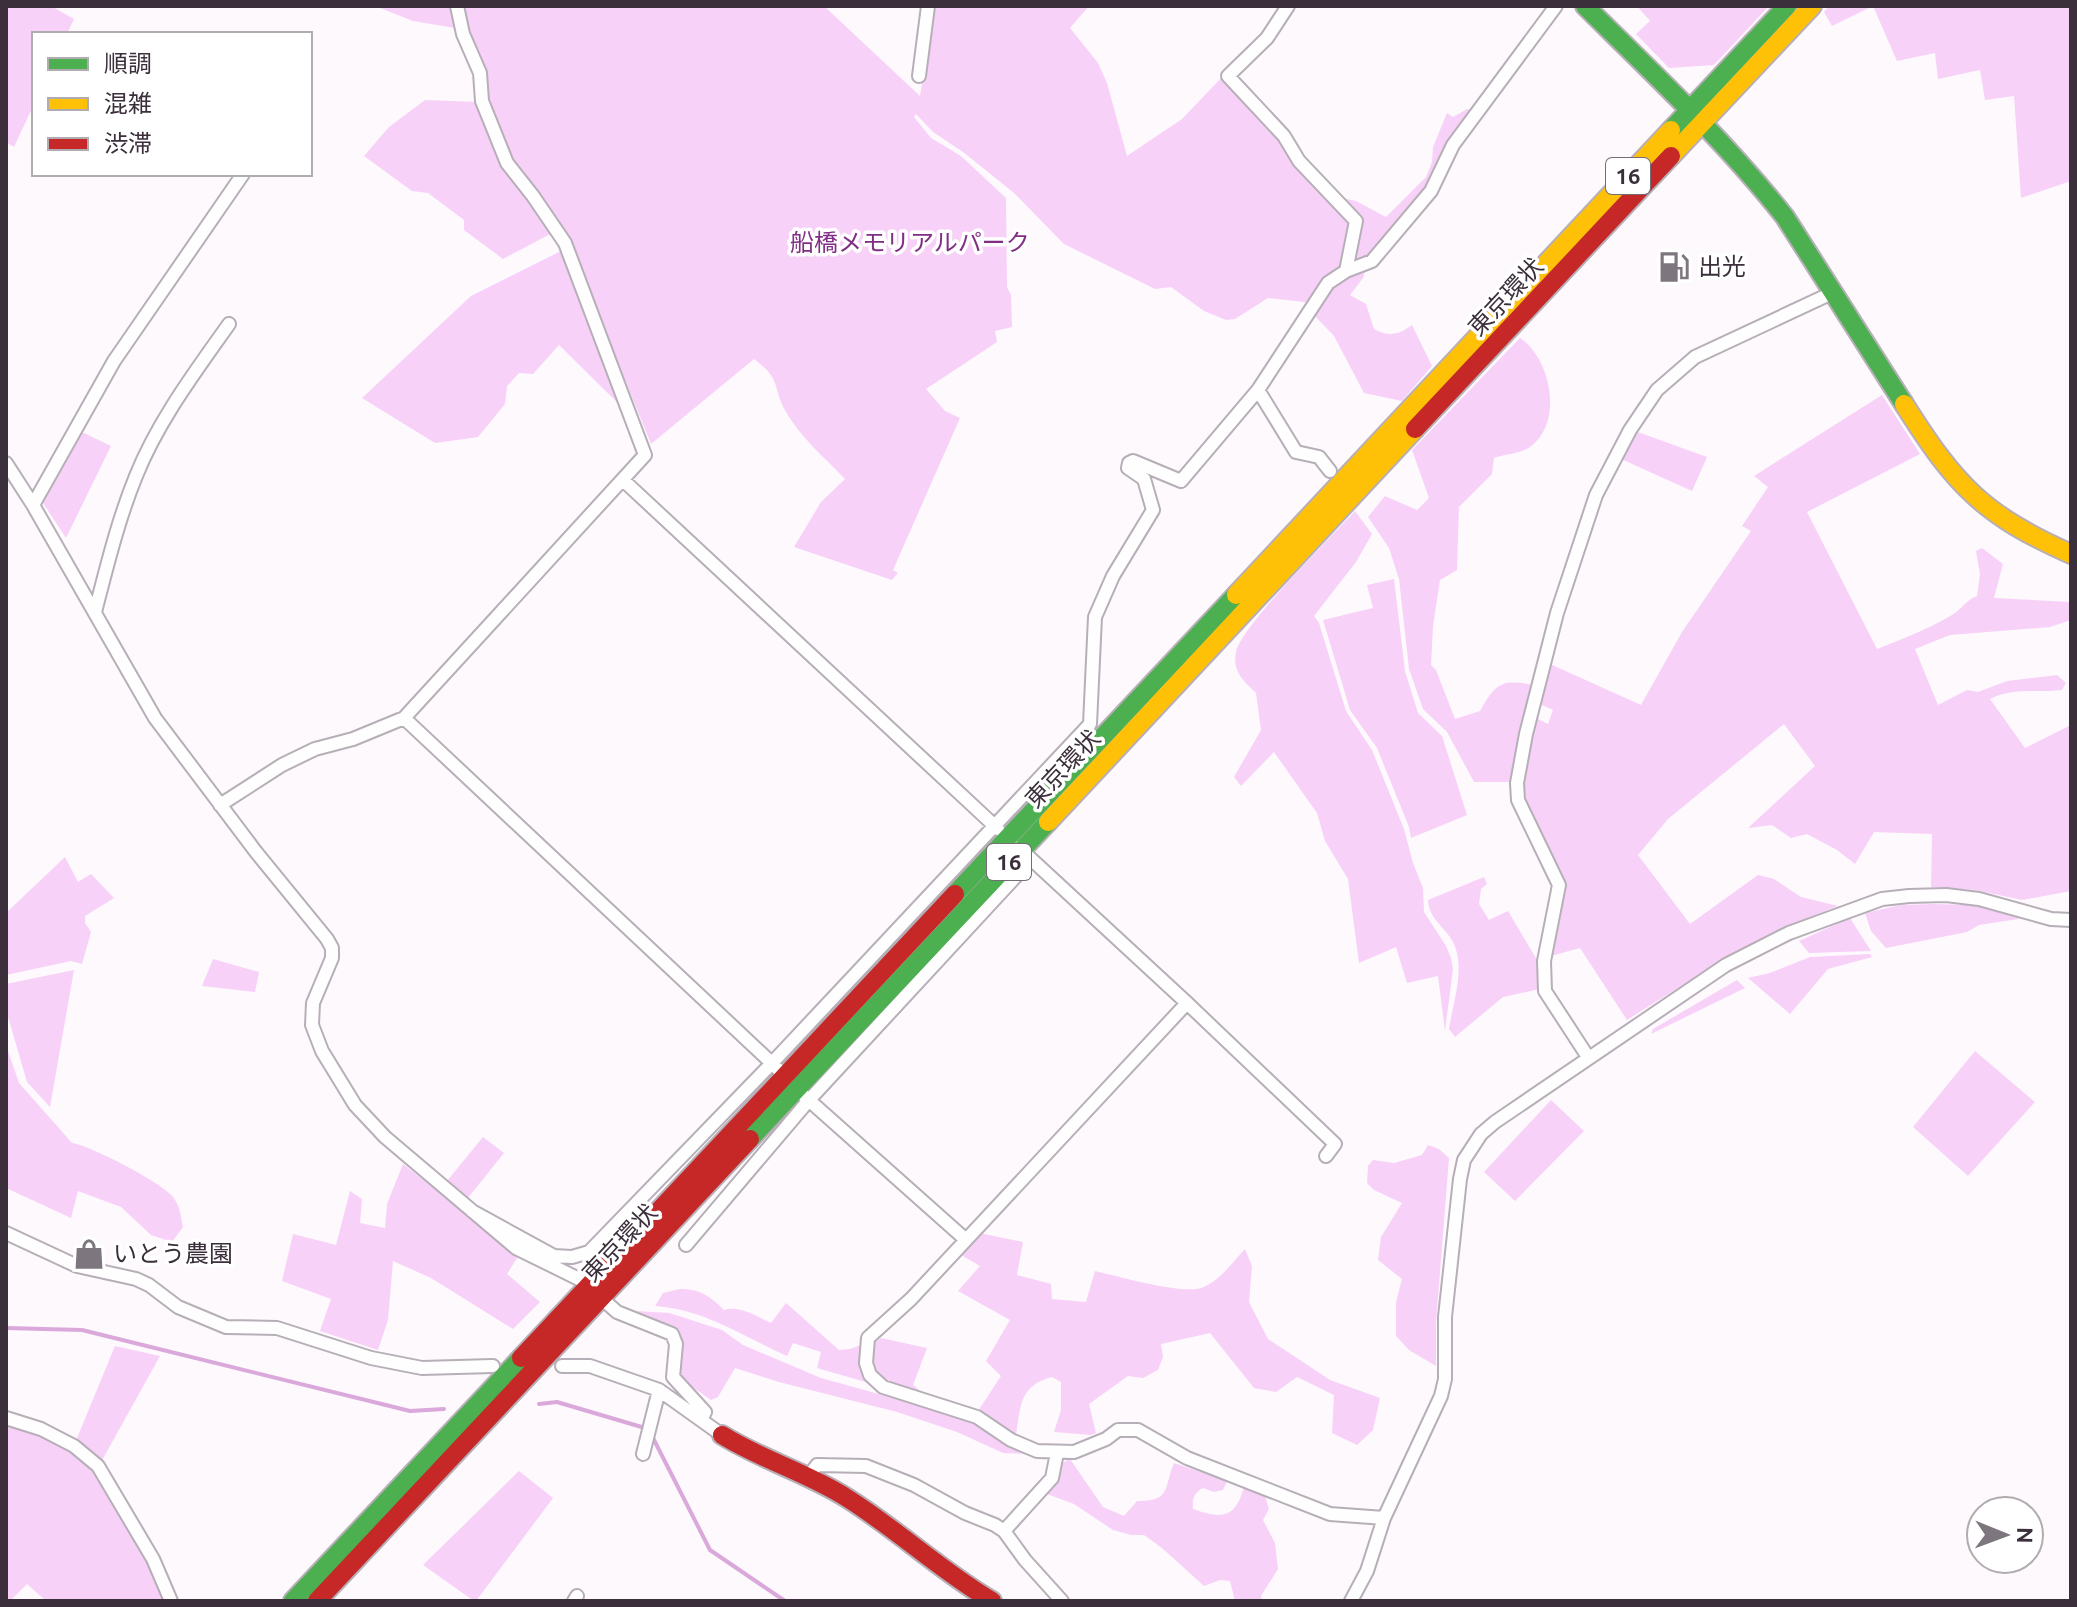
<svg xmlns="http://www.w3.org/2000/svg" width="2077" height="1607" font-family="Ubuntu,'Noto Sans JP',sans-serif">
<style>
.green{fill:#f8d1f9}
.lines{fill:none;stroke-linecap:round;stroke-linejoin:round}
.stream{stroke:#daa8db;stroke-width:4}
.street-casing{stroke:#b7afb7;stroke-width:16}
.fast-casing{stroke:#b7afb7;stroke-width:22}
.slow-casing{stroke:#b7afb7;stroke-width:22}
.jam-casing{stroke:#b7afb7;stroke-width:22}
.street{stroke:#fffeff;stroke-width:12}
.fast{stroke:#4caf50;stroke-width:18}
.slow{stroke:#ffc107;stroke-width:18}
.jam{stroke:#c62828;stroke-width:18}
.labels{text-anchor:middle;stroke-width:7;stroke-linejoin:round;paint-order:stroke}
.shield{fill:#fff;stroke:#756d75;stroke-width:2}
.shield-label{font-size:22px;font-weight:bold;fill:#3a2f3a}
.park-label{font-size:24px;fill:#802f84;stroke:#fff}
.poi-label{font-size:24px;fill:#3a2f3a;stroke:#fff;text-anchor:start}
.street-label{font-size:24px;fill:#3a2f3a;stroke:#fff}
</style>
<rect width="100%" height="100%" fill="#fdf9fd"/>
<!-- green -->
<path class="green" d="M 6,6 L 51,6 L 74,19 L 67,34 L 34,34 L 34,104 L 14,147 L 6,142 Z
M 375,6 L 453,6 L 455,28 L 413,21 Z
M 461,6 L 824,6 L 920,96 L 935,6 L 1089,6 L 1070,28 L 1098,63 L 1107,83 L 1127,156 L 1182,119 L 1224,75 L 1350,221 L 1342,269 L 1313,303 L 1268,298 L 1235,319 L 1226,320 L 1204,311 L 1171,287 L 1155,289 L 1064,244 L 1014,193 L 963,152 L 933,132 L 916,114 L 914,117 L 931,138 L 961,156 L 1006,198 L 1007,287 L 1011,295 L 1012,327 L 995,331 L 997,342 L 926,389 L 945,411 L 960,418 L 893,570 L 898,573 L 892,580 L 794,547 L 821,502 L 845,479 C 825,458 801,438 786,412 C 771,385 783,381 754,359 L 651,444 L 569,242 L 510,162 L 487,100 L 484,70 Z
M 1637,6 L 1769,6 L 1714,65 L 1669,68 L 1636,34 L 1650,21 Z
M 1829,6 L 2071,6 L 2071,181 L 2021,198 L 2014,96 L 1985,100 L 1980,70 L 1938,79 L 1935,53 L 1897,61 L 1873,6 L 1832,26 L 1824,12 Z
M 425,100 L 478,102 L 554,232 L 503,259 L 464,230 L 464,220 L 428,193 L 412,191 L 364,156 L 389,127 Z
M 1467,109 L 1474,111 L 1426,192 L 1372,257 L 1349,267 L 1360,219 L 1338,197 L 1356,201 L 1386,217 L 1426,177 L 1432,162 L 1433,147 L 1447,113 L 1453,117 Z
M 563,250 L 626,411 L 559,345 L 533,374 L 519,373 L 507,386 L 505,404 L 478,437 L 435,443 L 362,398 L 471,296 Z
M 1366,267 L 1363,278 L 1350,295 L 1366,304 L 1374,329 C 1388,337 1399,335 1412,325 L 1432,366 L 1402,401 L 1364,393 L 1334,336 L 1314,315 L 1332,284 Z
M 1520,338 C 1551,358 1564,423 1530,447 C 1520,454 1506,454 1494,458 L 1492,474 L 1459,507 L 1457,570 L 1440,580 L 1433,626 L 1431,665 L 1436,670 L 1455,719 L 1480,711 C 1496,683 1501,679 1534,685 L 1513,782 L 1474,782 L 1447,732 L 1423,709 L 1409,669 L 1399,579 L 1389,548 L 1368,517 L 1385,496 L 1417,510 L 1429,498 L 1412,450 Z
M 1882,395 L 1920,454 L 1807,512 L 1877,649 C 1902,639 1929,629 1952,615 C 1962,609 1966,600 1977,596 L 1980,574 L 1976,551 L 1982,548 L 2003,564 L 1994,598 L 2071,602 L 2071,620 L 2050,627 L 1950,635 L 1915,649 L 1938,705 L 1967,690 L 1978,692 L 2007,681 L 2057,675 L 2066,683 L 2062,690 C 2036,693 2014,687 1990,699 L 2025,748 L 2071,725 L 2071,891 L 2022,900 L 1975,890 L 1931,887 L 1932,834 L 1874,832 L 1855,864 L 1837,850 L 1807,834 L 1791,838 L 1772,825 L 1748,828 L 1815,766 L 1784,724 L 1668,819 L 1638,855 L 1690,924 L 1758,875 L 1774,879 L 1801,897 L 1838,906 C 1760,935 1697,976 1627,1020 L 1580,948 L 1551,956 L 1563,895 L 1524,802 L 1523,783 L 1536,718 L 1548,724 L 1553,710 L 1540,704 L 1550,664 L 1641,705 L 1682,632 L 1751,531 L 1742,526 L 1768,487 L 1754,476 Z
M 80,431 L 111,446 L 66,538 L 43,503 L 43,496 Z
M 1635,431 L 1707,457 L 1692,491 L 1621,459 Z
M 1355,511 L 1372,534 L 1356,562 L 1314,616 L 1319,623 L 1346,711 L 1372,750 L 1404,829 L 1413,863 L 1423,888 L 1424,912 L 1446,946 L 1451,958 L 1453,969 L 1445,1031 L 1438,976 L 1407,983 L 1396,947 L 1359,963 L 1348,879 L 1325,841 L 1317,813 L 1274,752 L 1241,786 L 1234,777 L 1261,730 L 1256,693 C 1243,681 1232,671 1236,652 C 1241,626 1332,536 1355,511 Z
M 1394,579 L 1405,671 L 1418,713 L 1442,736 L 1467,815 L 1411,838 L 1409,827 L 1377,748 L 1350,710 L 1323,620 L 1373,608 L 1367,585 Z
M 65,857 L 78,882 L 91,874 L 114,898 L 85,916 L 85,923 L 91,932 L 82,964 L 71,961 L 6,975 L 6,913 Z
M 1484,877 L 1487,884 L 1481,889 L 1479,904 L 1489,920 L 1508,911 L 1540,965 L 1540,989 L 1503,997 L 1455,1037 L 1449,1029 C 1453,1003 1466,967 1453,942 C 1445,927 1429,919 1428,900 Z
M 1934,904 L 1972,905 L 2020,915 L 2018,919 L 1979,925 L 1967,932 L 1886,948 L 1871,931 L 1865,913 L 1901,905 Z
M 1850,918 L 1871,951 L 1809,953 L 1799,941 Z
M 1870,954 L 1872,957 L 1828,969 L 1790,1014 L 1748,978 L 1770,973 L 1810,957 Z
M 213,959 L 259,972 L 255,992 L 202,986 Z
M 74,970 L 50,1107 L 27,1082 L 6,1010 L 6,984 Z
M 1737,980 L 1745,988 L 1651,1034 L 1653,1029 Z
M 6,1045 L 19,1083 L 72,1143 C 89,1145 163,1183 173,1197 C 180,1206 181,1217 183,1227 L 172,1242 L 151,1235 L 121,1207 L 78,1191 L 71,1218 L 6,1188 Z
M 1975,1051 L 2035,1102 L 1968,1176 L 1913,1127 Z
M 1551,1100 L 1584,1131 L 1515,1201 L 1484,1172 Z
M 483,1137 L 504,1153 L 467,1199 L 447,1181 Z
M 1428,1145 L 1439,1149 L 1449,1158 L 1436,1323 L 1436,1366 L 1409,1350 L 1396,1336 L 1396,1302 L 1402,1279 L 1378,1260 L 1381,1237 L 1402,1203 L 1374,1190 L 1367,1183 L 1368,1166 L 1373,1160 L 1394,1163 L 1422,1155 Z
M 403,1164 L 519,1255 L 507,1274 L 540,1302 L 513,1329 L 431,1278 L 393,1261 L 388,1320 L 378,1350 L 320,1331 L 331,1299 L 282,1281 L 293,1234 L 336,1245 L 350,1191 L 362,1199 L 360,1223 L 385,1228 L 387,1204 Z
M 979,1233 L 1023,1242 L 1017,1275 L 1051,1284 L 1052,1299 L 1086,1302 L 1095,1271 C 1117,1276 1186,1296 1204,1287 C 1220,1280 1233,1262 1245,1249 L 1252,1266 L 1249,1302 L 1268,1339 L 1330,1380 L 1380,1398 L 1373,1430 L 1357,1445 L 1332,1433 L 1334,1395 L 1297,1377 L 1276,1392 L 1254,1388 L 1210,1333 L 1161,1344 L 1163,1357 L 1158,1370 L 1143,1378 L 1128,1376 L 1089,1404 L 1096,1433 L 1091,1435 L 1054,1432 L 1061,1410 L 1061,1382 L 1052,1377 C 1019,1386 1021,1405 1016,1435 L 978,1411 L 1001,1376 L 986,1361 L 1010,1320 L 958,1291 L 980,1266 L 961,1255 Z
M 680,1289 C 700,1289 710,1296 724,1310 C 740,1305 757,1317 771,1323 L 786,1303 L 839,1350 L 850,1349 L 864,1344 L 876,1385 L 817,1368 L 821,1352 L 793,1343 L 787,1356 C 744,1337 704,1309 655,1306 L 663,1293 Z
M 636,1311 L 669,1313 L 685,1318 L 722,1330 L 743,1345 L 821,1378 L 976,1421 L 1032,1454 L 1003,1453 L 957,1432 L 897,1412 L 779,1382 L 735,1368 L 718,1397 L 711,1400 L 678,1377 L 680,1345 L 658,1324 Z
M 881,1338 L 927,1348 L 913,1385 L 932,1400 C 914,1393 874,1387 870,1364 C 869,1358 872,1349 873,1344 Z
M 115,1346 L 160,1356 L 100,1464 L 75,1443 Z
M 6,1422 L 72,1448 L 97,1469 L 146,1555 L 166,1601 L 46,1601 L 27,1584 L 10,1601 L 6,1601 Z
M 1070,1459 L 1103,1507 L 1124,1516 L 1137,1501 C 1171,1502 1164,1487 1174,1463 L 1227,1481 L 1223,1490 L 1214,1492 L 1203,1488 C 1194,1493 1192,1498 1193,1509 C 1222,1519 1235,1519 1244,1487 L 1265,1496 L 1269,1509 L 1263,1520 L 1275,1543 L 1278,1569 L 1261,1596 L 1262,1601 L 1235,1601 L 1230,1581 L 1220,1580 L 1204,1586 L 1162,1548 L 1144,1535 L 1131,1535 L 1113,1530 L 1074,1504 L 1047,1494 L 1060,1464 Z
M 519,1471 L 553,1498 L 476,1601 L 474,1601 L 423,1565 Z"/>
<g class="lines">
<!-- stream -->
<path class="stream" d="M 6,1328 L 82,1330 L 410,1411 L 444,1409
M 539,1404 L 557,1402 L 645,1428
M 651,1434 L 710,1550 L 785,1601"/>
<defs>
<path id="street" d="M 1288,6 L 1267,38 L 1228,76 L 1284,136 L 1299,161 L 1356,221 L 1346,271
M 919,76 L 928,6
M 1258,390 L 1296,452 L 1319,457 L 1330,471
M 6,463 L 33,505 L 155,718 L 256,852 L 327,939 L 332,948 L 332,958 L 313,1003 L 312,1025 L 322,1051 L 355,1105 L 385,1137 L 516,1248 L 581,1280 L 617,1312 L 672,1334 L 676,1344 L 673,1377 L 705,1412 L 701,1420
M 623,480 L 998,829
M 33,505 L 114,361 L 243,174
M 95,612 C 107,566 118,520 136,476 C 158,421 195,372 229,324
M 404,718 L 778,1069
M 220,805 L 282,765 L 315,749 L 353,739 L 404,718 L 645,455 L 565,243 L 533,196 L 507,163 L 482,101 L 480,73 L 463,34 L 457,6
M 1018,847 L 1187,1003 L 1335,1144 L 1326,1156
M 1187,1003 L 911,1299 L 868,1338 L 866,1363 L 870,1375 L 883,1387 L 977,1417 L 1011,1440 L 1037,1451 L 1074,1452 L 1106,1439 L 1118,1430 L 1138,1430 L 1187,1458 L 1330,1514 L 1384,1518
M 1588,1057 L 1545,991 L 1544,961 L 1559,885 L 1518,800 L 1517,783 L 1526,734 L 1557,613 L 1596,495 L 1630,430 L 1657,390 L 1695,357 L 1834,292
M 793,1086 L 965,1239
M 472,1211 L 554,1256 L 572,1257 L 589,1252 L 772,1063 L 1090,724 L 1095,617 L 1113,576 L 1153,510 L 1144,479 L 1128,468 L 1129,463 L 1133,461 L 1181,481 L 1258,390 L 1328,283 L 1346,271 L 1372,261 L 1431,191 L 1453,145 L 1556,6
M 6,1233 L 77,1266 L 136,1279 L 149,1285 L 178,1307 L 226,1327 L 277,1328 L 371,1358 L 422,1368 L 493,1366
M 686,1245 L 809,1100 L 1031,860
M 562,1366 L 590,1366 L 659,1390 L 722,1435
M 6,1418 L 41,1429 L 74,1446 L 98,1466 L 153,1559 L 171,1601
M 643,1454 L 659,1390
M 808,1477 L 817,1465 L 866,1466 L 914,1485 L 965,1513 L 995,1525 L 1004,1531 L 1025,1560 L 1062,1601
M 1004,1531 L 1052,1478 L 1057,1453
M 574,1601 L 577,1596
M 1351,1601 L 1367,1571 L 1384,1518 L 1441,1396 L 1445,1379 L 1445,1317 L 1460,1179 L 1464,1160 L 1481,1134 L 1495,1122 L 1726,965 L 1789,933 L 1882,899 L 1909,896 L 1946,895 L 1979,899 L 2051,919 L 2071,920"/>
<path id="fast" d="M 1585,6 C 1654,74 1725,141 1785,217 L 1904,404
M 1671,130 L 1787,6
M 955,894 L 1236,595
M 750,1139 L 1048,822
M 293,1601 L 521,1358"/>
<path id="slow" d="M 1671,156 L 1812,6
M 1904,404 C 1955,485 1983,515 2071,554
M 1236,595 L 1671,130
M 1048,822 L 1415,429"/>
<path id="jam" d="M 1415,429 L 1671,156
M 521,1358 L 955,894
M 722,1435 C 762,1460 808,1473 847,1498 C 898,1530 941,1571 992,1601
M 317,1601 L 750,1139"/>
</defs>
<!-- street casing -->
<use href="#street" class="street-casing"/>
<!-- fast casing -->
<use href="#fast" class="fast-casing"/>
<!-- slow casing -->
<use href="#slow" class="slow-casing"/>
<!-- jam casing -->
<use href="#jam" class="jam-casing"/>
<!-- street -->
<use href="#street" class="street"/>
<!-- fast -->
<use href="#fast" class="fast"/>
<!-- slow -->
<use href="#slow" class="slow"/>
<!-- jam -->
<use href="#jam" class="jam"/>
</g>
<!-- icons -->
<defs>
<symbol id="fuel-bare" viewBox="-9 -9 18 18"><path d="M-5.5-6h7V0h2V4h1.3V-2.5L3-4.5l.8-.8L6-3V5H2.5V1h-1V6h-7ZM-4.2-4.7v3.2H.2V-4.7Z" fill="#7e767e" stroke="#fff" stroke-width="2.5" paint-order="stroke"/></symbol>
<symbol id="shop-bare" viewBox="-9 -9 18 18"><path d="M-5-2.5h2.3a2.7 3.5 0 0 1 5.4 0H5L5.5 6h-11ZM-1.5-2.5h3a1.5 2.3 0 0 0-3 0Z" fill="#7e767e" stroke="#fff" stroke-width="2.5" paint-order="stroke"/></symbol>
</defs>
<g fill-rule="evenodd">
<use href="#fuel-bare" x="1652" y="245" width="44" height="44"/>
<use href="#shop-bare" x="67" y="1232" width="44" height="44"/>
</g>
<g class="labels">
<!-- shield labels -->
<g class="shield">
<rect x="1606" y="158" width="44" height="36" rx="6"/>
<rect x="987" y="844" width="44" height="36" rx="6"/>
</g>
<g class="shield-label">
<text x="1628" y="184">16</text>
<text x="1009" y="870">16</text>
</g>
<!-- park labels -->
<g class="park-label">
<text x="910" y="251">船橋メモリアルパーク</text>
</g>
<!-- poi labels -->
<g class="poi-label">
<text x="1698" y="275">出光</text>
<text x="113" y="1262">いとう農園</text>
</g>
<!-- street labels -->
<g class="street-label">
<text transform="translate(1506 297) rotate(-47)" y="8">東京環状</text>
<text transform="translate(1063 769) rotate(-47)" y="8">東京環状</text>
<text transform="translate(620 1243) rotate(-47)" y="8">東京環状</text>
</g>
</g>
<!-- border -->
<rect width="2077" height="1607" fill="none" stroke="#3a2f3a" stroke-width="16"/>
<!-- legend -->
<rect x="32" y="32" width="280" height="144" fill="#ffffff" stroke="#b0acb0" stroke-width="2"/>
<rect x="48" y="58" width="40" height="12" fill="#4caf50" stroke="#b0acb0" stroke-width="2"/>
<text x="104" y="72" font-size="24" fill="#3a2f3a">順調</text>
<rect x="48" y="98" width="40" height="12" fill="#ffc107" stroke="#b0acb0" stroke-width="2"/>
<text x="104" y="112" font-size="24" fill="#3a2f3a">混雑</text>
<rect x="48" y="138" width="40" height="12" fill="#c62828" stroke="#b0acb0" stroke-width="2"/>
<text x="104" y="152" font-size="24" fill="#3a2f3a">渋滞</text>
<!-- north arrow -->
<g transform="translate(2005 1535) rotate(91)"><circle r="38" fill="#ffffff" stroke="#b0acb0" stroke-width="2"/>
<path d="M0-6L14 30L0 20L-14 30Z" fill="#7e767e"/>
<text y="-12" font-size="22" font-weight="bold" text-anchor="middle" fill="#3a2f3a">N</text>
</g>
</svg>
